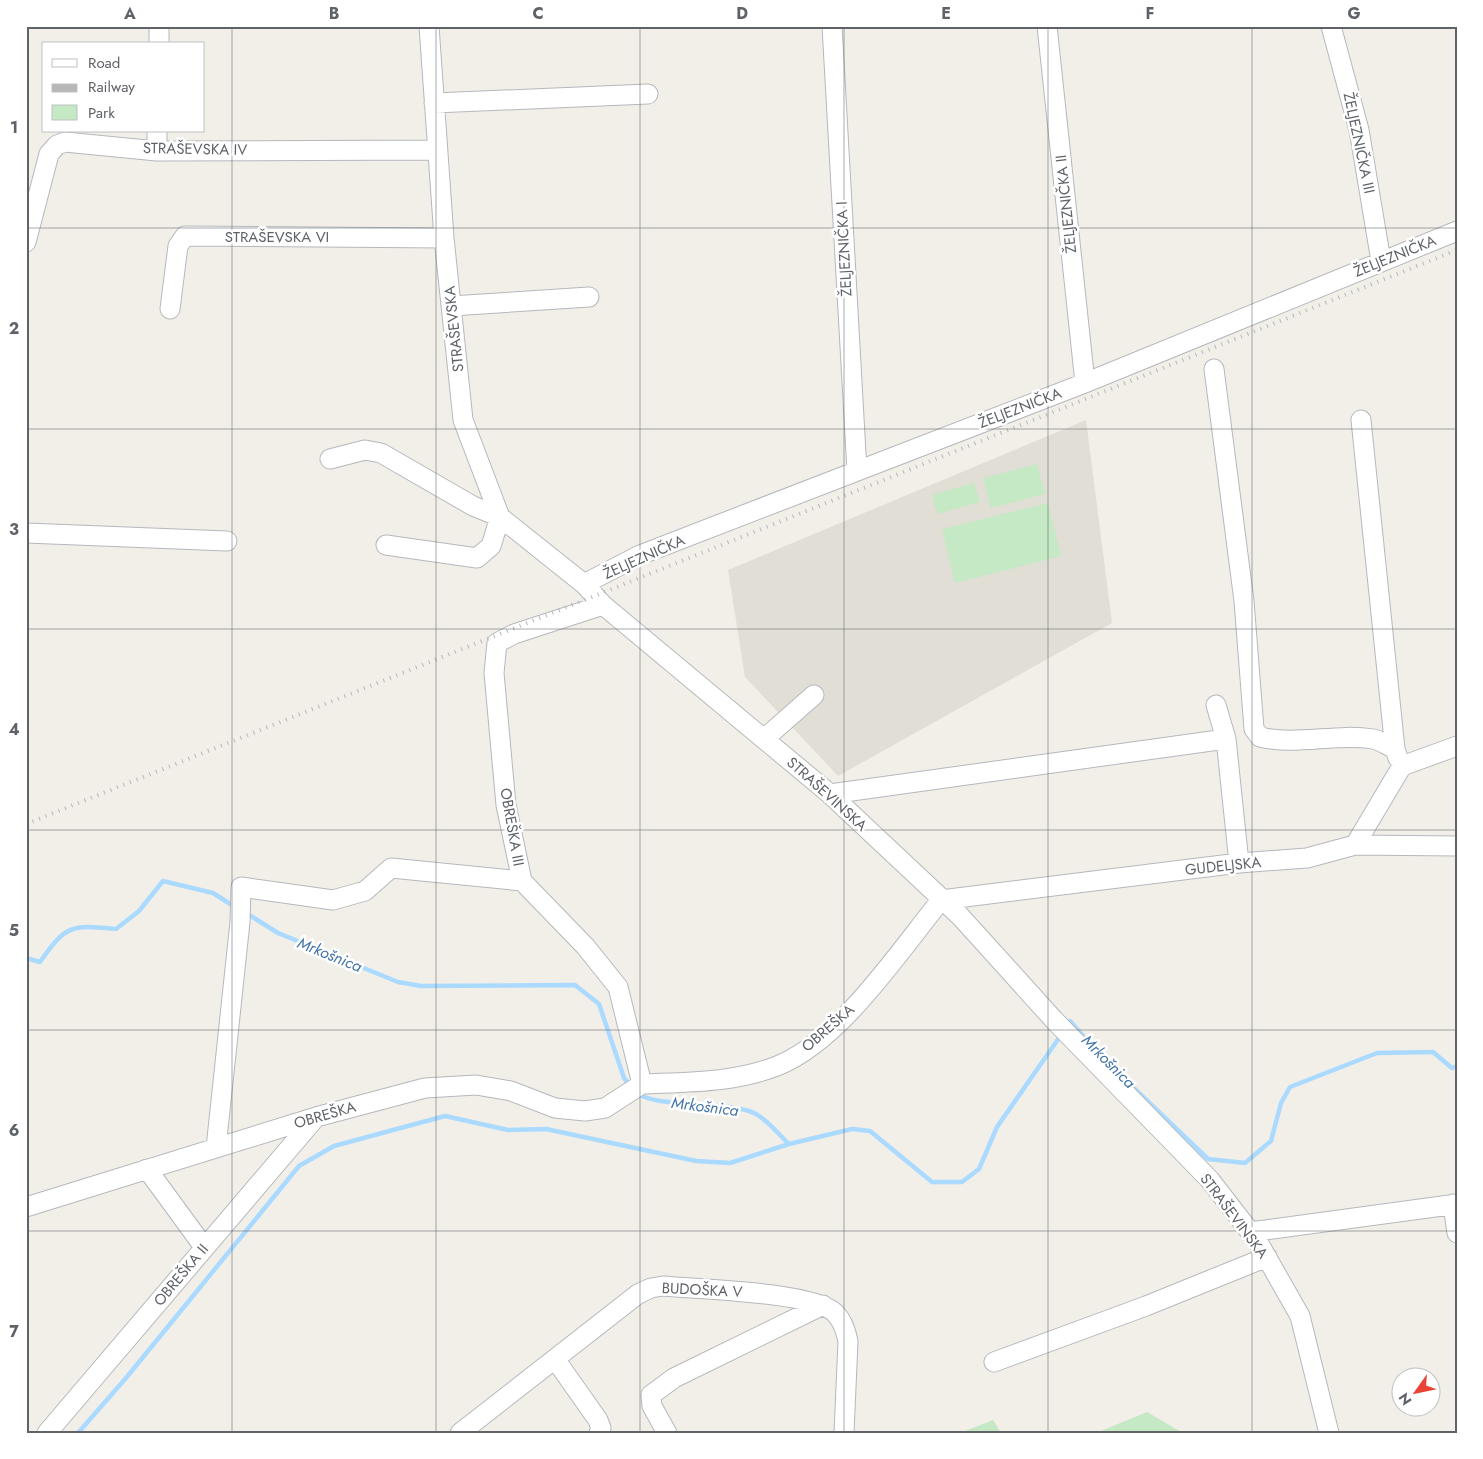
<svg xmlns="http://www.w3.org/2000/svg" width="1483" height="1459" font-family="Jost,sans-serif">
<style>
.education{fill:#e1ded6}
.green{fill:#c5e8c5}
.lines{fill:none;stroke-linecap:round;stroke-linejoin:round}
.stream{stroke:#aadaff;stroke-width:4.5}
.minor-casing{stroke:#b5b8bc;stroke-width:21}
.minor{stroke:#fff;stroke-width:19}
.rail{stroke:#b6b7b8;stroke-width:4;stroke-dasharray:1 6;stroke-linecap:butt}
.grid{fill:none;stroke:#5f6368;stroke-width:1;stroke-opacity:0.55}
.labels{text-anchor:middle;stroke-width:5;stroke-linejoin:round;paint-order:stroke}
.street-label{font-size:15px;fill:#5f6368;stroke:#fff}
.water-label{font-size:16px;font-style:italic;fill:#4174aa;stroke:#fff}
.neatline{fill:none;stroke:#5f6368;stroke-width:2}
.grid-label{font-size:16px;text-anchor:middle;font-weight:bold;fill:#5f6368}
</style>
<rect width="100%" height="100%" fill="#f1efe8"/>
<!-- education -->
<path class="education" d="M 1086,420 L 1112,623 L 838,776 L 745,677 L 728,570 Z"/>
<!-- green -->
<path class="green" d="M 1037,464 L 1045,494 L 991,508 L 983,478 Z
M 974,483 L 980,502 L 937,514 L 932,495 Z
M 1048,503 L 1061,556 L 955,583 L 942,529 Z
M 1147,1412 L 1183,1433 L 1096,1433 Z
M 993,1420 L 1001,1433 L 960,1433 Z"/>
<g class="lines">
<!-- stream -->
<path class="stream" d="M 246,913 L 278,933 L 398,982 L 421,986 L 575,985 L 599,1004 L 624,1078 L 631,1087
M 26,958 L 40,962 C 66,924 72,925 116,929 L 139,911 L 163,881 L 213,893 L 235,907
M 1067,1026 L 1070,1021 L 1091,1045
M 1117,1072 L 1208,1159 L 1245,1163 L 1271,1141 L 1281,1103 L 1290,1087 L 1377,1053 L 1433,1052 L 1452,1068 L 1457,1066
M 636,1092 C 653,1109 727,1100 754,1113 C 767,1119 779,1135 789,1144 L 852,1129 L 870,1131 L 932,1182 L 962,1182 L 979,1169 L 997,1127 L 1061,1035
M 78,1433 L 126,1378 L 299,1166 L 334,1146 L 445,1116 L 508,1130 L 546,1129 L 696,1161 L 730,1163 L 789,1144"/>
<defs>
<path id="minor" d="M 429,26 L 444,238 L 463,420 L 500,517 L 584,584 L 603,605 L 830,794 L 960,916 L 1054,1020 L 1210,1180 L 1258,1242 L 1300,1316 L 1329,1433
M 832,26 L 857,471
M 1047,26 L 1085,383
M 1331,26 L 1359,130 L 1381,261
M 159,44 L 159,26
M 434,103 L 648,94
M 157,151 L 157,131
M 26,242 L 49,154 L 57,145 L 65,142 L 157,151 L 437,150
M 451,306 L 589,297
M 170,309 L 178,246 L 185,236 L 444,238
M 1214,369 L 1244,601 L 1254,729 L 1260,737 C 1296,746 1336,733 1373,739 C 1380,740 1388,746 1395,749
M 1361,420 L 1395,749 L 1398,758
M 330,459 L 365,450 L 381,453 L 473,506 L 500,517 L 491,546 L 477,558 L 386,545
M 26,533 L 227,541
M 584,584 L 640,555 L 1085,383 L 1457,231
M 603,605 L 514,634 L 497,643 L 494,673 L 506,805 L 522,881 L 585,946 L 618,987 L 642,1084
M 1216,705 L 1226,739 L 1239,863
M 764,739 L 814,695
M 830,794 L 1226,739
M 1355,845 L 1457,846
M 642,1084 C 687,1082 734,1083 777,1066 C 840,1041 898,953 941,900 L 1239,863 L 1307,858 L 1355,845 L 1402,766 L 1457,746
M 216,1148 L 240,922 L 241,887 L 333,900 L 365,891 L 391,868 L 522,881
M 147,1169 L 204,1247
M 1453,1204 L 1457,1233
M 26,1207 L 316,1117 L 425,1088 L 476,1085 L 511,1091 L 555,1108 L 585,1111 L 605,1108 L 642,1084
M 1250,1232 L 1457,1204
M 555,1359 L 598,1420 L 601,1428 L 599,1433
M 994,1362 L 1146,1306 L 1267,1257
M 47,1433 L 316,1117
M 460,1433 L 638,1294 L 651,1288 L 663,1286 C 697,1289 813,1292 835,1313 C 843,1321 846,1331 848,1341 L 844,1433
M 667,1433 L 652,1406 L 651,1395 L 674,1378 L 823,1305"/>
</defs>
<!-- minor casing -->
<use href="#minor" class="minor-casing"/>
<!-- minor -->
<use href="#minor" class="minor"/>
<!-- rail -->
<path class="rail" d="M 26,824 L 1457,250"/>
</g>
<!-- grid -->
<path class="grid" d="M 232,26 L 232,1433M 436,26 L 436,1433M 640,26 L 640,1433M 844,26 L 844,1433M 1048,26 L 1048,1433M 1252,26 L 1252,1433M 26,228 L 1457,228M 26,429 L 1457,429M 26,629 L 1457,629M 26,830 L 1457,830M 26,1030 L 1457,1030M 26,1231 L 1457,1231"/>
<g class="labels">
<!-- street labels -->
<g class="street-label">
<text transform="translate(1359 143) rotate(78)" y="5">ŽELJEZNIČKA III</text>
<text transform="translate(195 149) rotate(1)" y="5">STRAŠEVSKA IV</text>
<text transform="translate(1066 204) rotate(-96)" y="5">ŽELJEZNIČKA II</text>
<text x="277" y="242">STRAŠEVSKA VI</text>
<text transform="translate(844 249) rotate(-93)" y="5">ŽELJEZNIČKA I</text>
<text transform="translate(1395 256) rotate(-22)" y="5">ŽELJEZNIČKA</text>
<text transform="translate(454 329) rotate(-96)" y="5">STRAŠEVSKA</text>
<text transform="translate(1020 408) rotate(-21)" y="5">ŽELJEZNIČKA</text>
<text transform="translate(644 557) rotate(-24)" y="5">ŽELJEZNIČKA</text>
<text transform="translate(827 794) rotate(42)" y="5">STRAŠEVINSKA</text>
<text transform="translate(512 827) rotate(80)" y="5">OBREŠKA III</text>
<text transform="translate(1223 866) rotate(-6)" y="5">GUDELJSKA</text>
<text transform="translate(828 1028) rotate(-41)" y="5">OBREŠKA</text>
<text transform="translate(325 1115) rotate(-16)" y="5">OBREŠKA</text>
<text transform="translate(1234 1216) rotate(53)" y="5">STRAŠEVINSKA</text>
<text transform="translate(181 1275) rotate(-50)" y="5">OBREŠKA II</text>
<text transform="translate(702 1290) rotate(3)" y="5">BUDOŠKA V</text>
</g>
<!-- water labels -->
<g class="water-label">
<text transform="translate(330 954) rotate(22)" y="6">Mrkošnica</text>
<text transform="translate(1109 1061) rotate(45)" y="6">Mrkošnica</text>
<text transform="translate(705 1106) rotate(7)" y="6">Mrkošnica</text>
</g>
</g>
<!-- border -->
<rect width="1483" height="1459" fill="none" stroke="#ffffff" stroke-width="55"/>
<!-- legend -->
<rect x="42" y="42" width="162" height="90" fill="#ffffff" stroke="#bfc1c3"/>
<rect x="52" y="59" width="25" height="8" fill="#ffffff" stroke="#bfc1c3"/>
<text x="88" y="68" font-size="15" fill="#5f6368">Road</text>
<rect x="52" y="84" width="25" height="8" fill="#b6b7b8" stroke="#bfc1c3"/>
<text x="88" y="92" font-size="15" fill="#5f6368">Railway</text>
<rect x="52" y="105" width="25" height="15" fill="#c5e8c5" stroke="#bfc1c3"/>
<text x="88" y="118" font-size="15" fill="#5f6368">Park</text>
<!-- north arrow -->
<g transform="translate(1416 1392) rotate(237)"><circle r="24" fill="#ffffff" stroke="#bfc1c3"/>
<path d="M0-4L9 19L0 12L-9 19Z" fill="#ea4335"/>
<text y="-8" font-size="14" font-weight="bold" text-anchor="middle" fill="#5f6368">N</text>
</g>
<rect x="28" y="28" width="1428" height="1404" class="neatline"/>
<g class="grid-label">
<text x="130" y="19">A</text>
<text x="334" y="19">B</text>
<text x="538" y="19">C</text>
<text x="742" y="19">D</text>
<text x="946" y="19">E</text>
<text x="1150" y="19">F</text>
<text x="1354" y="19">G</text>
<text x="14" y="133">1</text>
<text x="14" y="334">2</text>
<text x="14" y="535">3</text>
<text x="14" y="735">4</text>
<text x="14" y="936">5</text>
<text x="14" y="1136">6</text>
<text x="14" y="1337">7</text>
</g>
</svg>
